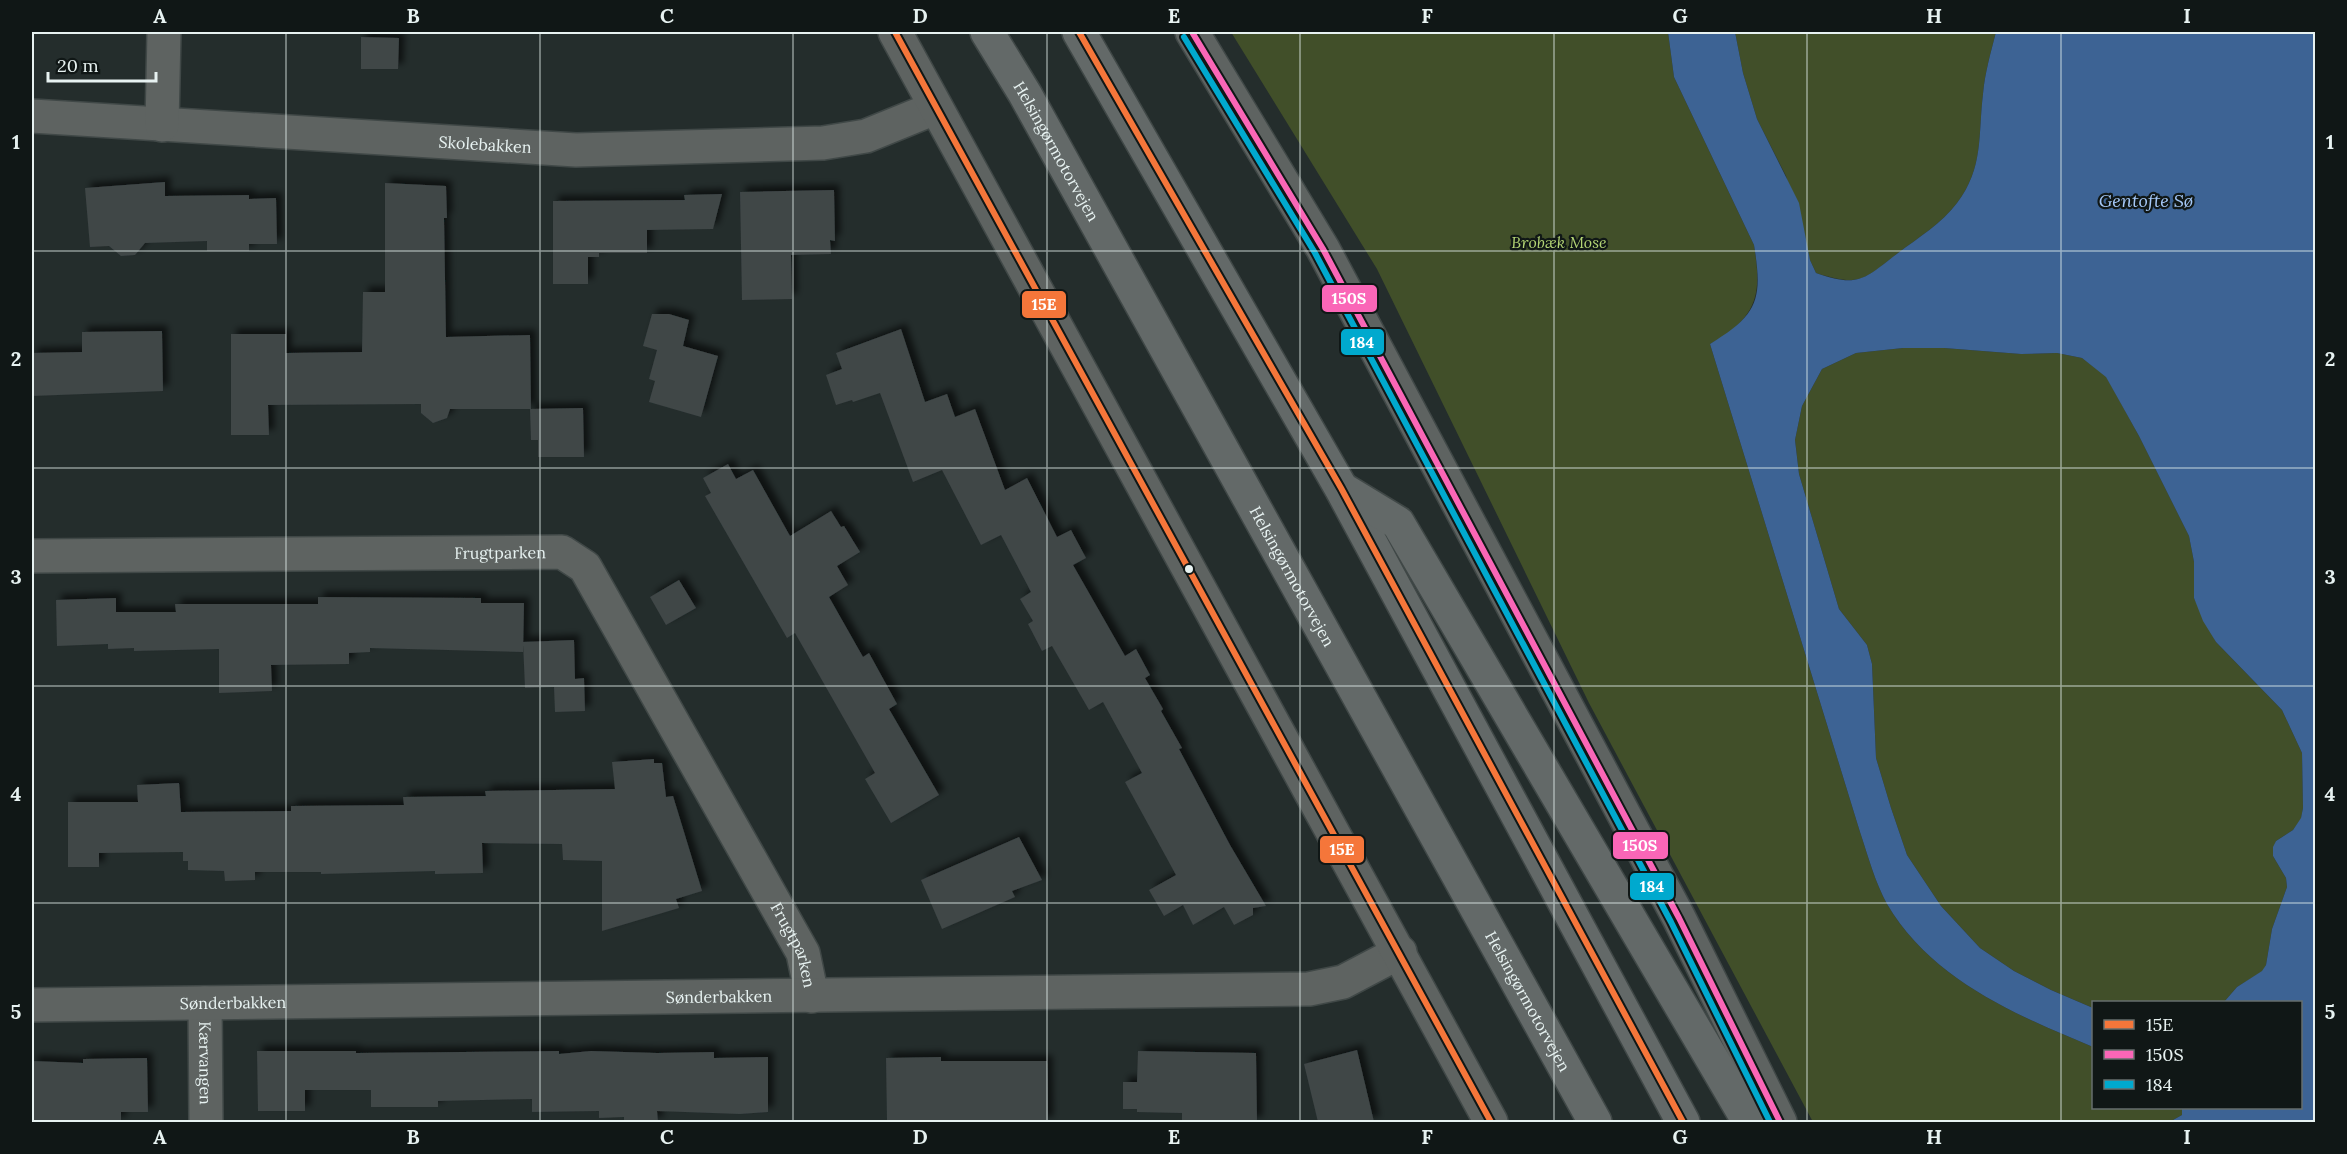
<svg xmlns="http://www.w3.org/2000/svg" width="2347" height="1154" font-family="Lora,serif">
<style>
.green{fill:#414f29}
.water{fill:#3d6394}
.building{fill:#3f4647;filter:url(#shadow)}
.lines{fill:none;stroke-linecap:round;stroke-linejoin:round}
.minor-casing{stroke:#404847;stroke-width:36}
.tertiary-casing{stroke:#404847;stroke-width:36}
.motorway-casing{stroke:#404847;stroke-width:36}
.minor{stroke:#5e6361;stroke-width:33}
.tertiary{stroke:#5e6361;stroke-width:33}
.motorway{stroke:#636968;stroke-width:33}
.bus-1-casing{stroke:#101716;stroke-width:10}
.bus-2-casing{stroke:#101716;stroke-width:10}
.bus-3-casing{stroke:#101716;stroke-width:10}
.bus-1{stroke:#f5763a;stroke-width:6}
.bus-2{stroke:#fa66b7;stroke-width:6}
.bus-3{stroke:#00a9ce;stroke-width:6}
.grid{fill:none;stroke:#e7f2f1;stroke-width:1.5;stroke-opacity:0.55}
.bus-dot{fill:#e7f2f1;stroke:#101716;stroke-width:2}
.labels{text-anchor:middle;stroke-width:4.5;stroke-linejoin:round;paint-order:stroke}
.street-label{font-size:16px;fill:#e7f2f1;stroke:#101716}
.park-label{font-size:16px;font-style:italic;fill:#b3d474;stroke:#101716}
.water-label{font-size:18px;font-style:italic;fill:#a5c8f7;stroke:#101716}
.line-badge{stroke:#101716;stroke-width:2}
.badge-label{font-size:16px;text-anchor:middle;font-weight:bold;fill:#fff}
.neatline{fill:none;stroke:#e7f2f1;stroke-width:2}
.grid-label{font-size:20px;text-anchor:middle;font-weight:bold;fill:#e7f2f1}
</style>
<defs>
<filter id="shadow"><feDropShadow dx="5.5" dy="-5.5" stdDeviation="3" flood-color="#0009"/></filter>
</defs>
<rect width="100%" height="100%" fill="#242d2c"/>
<!-- green -->
<path class="green" d="M 1231,32 L 1668,32 L 1674,77 L 1754,245 C 1759,278 1762,305 1734,328 C 1727,335 1718,339 1710,344 L 1860,832 C 1868,856 1875,882 1887,904 C 1932,980 2016,1015 2093,1047 L 2094,1108 L 2182,1108 L 2182,1115 L 2173,1120 L 2173,1122 L 1813,1122 L 1589,703 L 1377,269 Z
M 1735,32 L 1996,32 C 1991,52 1985,72 1983,94 C 1978,134 1984,168 1957,203 C 1942,223 1918,238 1898,253 C 1864,280 1860,287 1816,273 L 1810,260 L 1786,176 L 1757,119 L 1743,73 Z
M 1903,348 L 1944,348 L 2021,354 L 2057,353 L 2082,358 L 2106,376 L 2139,436 L 2189,536 L 2194,562 L 2194,598 L 2216,642 L 2282,710 L 2302,753 L 2303,808 L 2301,819 L 2293,830 L 2276,841 L 2273,856 L 2286,878 L 2287,887 L 2272,929 L 2266,965 L 2263,971 L 2237,987 L 2224,1002 L 2094,1002 L 2093,1008 L 2051,990 L 2014,971 L 1980,948 L 1941,906 L 1907,855 L 1891,808 L 1876,758 L 1872,664 L 1867,645 L 1839,609 L 1799,474 L 1795,440 L 1802,406 L 1822,369 L 1856,353 Z"/>
<!-- water -->
<path class="water" d="M 1668,32 L 1735,32 L 1743,73 L 1757,119 L 1799,203 L 1810,260 L 1816,273 C 1859,288 1864,279 1898,253 C 1918,238 1942,223 1957,203 C 1984,168 1978,134 1983,94 C 1985,72 1991,52 1996,32 L 2315,32 L 2315,1122 L 2173,1122 L 2173,1120 L 2182,1115 L 2182,1108 L 2300,1108 L 2300,1002 L 2224,1002 L 2237,987 L 2262,971 L 2266,965 L 2272,929 L 2287,887 L 2286,878 L 2273,856 L 2273,847 L 2276,841 L 2293,830 L 2301,818 L 2303,808 L 2302,753 L 2282,710 L 2216,642 L 2203,621 L 2194,598 L 2194,562 L 2189,536 L 2139,436 L 2106,377 L 2082,358 L 2057,353 L 2021,354 L 1944,348 L 1903,348 L 1856,353 L 1822,369 L 1802,406 L 1795,440 L 1799,474 L 1839,609 L 1867,645 L 1872,664 L 1876,758 L 1891,808 L 1907,855 L 1941,906 L 1980,948 L 2014,971 L 2051,990 L 2093,1008 L 2093,1047 C 2016,1015 1932,980 1887,904 C 1875,882 1868,856 1860,832 L 1710,344 C 1758,315 1763,300 1754,245 L 1674,77 Z"/>
<!-- building -->
<path class="building" d="M 361,37 L 399,38 L 398,69 L 361,69 Z
M 165,182 L 165,196 L 249,195 L 249,199 L 276,198 L 277,244 L 249,244 L 249,251 L 207,251 L 207,241 L 145,243 L 135,255 L 121,256 L 109,246 L 90,247 L 85,188 Z
M 385,183 L 446,186 L 447,218 L 444,218 L 446,337 L 530,335 L 531,409 L 450,409 L 447,418 L 433,423 L 421,413 L 421,404 L 268,405 L 269,435 L 231,435 L 231,334 L 286,334 L 286,353 L 362,352 L 363,292 L 385,292 Z
M 834,190 L 835,241 L 830,240 L 831,254 L 791,255 L 792,299 L 742,300 L 740,192 Z
M 722,194 L 713,229 L 647,230 L 647,253 L 599,253 L 599,257 L 588,257 L 588,284 L 553,284 L 553,201 L 685,200 L 684,195 Z
M 652,314 L 669,314 L 689,320 L 683,346 L 718,356 L 701,417 L 649,402 L 655,381 L 649,379 L 657,350 L 643,346 Z
M 901,329 L 925,402 L 947,394 L 955,417 L 975,409 L 1005,490 L 1027,478 L 1057,537 L 1071,530 L 1086,558 L 1073,565 L 1125,656 L 1136,649 L 1150,675 L 1145,678 L 1163,709 L 1161,711 L 1182,748 L 1179,749 L 1230,845 L 1266,906 L 1253,908 L 1253,915 L 1234,925 L 1224,907 L 1193,925 L 1183,905 L 1164,916 L 1149,890 L 1176,875 L 1125,782 L 1142,773 L 1103,702 L 1089,710 L 1052,646 L 1042,651 L 1028,624 L 1033,621 L 1020,599 L 1031,592 L 1001,535 L 981,545 L 942,470 L 913,482 L 880,393 L 853,402 L 852,400 L 836,405 L 826,375 L 842,369 L 836,353 Z
M 162,331 L 163,391 L 32,396 L 32,353 L 82,352 L 82,332 Z
M 583,408 L 584,457 L 538,457 L 538,440 L 531,440 L 530,409 Z
M 728,464 L 736,479 L 753,470 L 790,536 L 831,511 L 841,527 L 844,526 L 860,552 L 837,566 L 848,585 L 829,597 L 863,657 L 869,653 L 897,704 L 889,709 L 939,795 L 891,823 L 865,779 L 875,773 L 795,633 L 787,638 L 705,496 L 711,493 L 703,478 Z
M 679,580 L 696,608 L 666,625 L 650,597 Z
M 318,597 L 481,598 L 481,603 L 524,603 L 523,652 L 370,648 L 370,652 L 349,653 L 349,664 L 271,665 L 272,691 L 219,693 L 219,649 L 134,651 L 134,648 L 108,649 L 108,644 L 57,646 L 56,600 L 116,598 L 116,612 L 176,612 L 175,604 L 318,604 Z
M 574,640 L 575,679 L 584,678 L 585,711 L 555,712 L 554,687 L 525,688 L 523,642 Z
M 654,759 L 654,763 L 662,763 L 666,797 L 673,796 L 702,891 L 676,899 L 679,908 L 602,931 L 602,861 L 563,860 L 562,844 L 482,843 L 483,873 L 435,874 L 435,871 L 321,874 L 321,872 L 255,872 L 255,880 L 225,881 L 224,871 L 188,870 L 188,861 L 183,861 L 183,852 L 99,853 L 99,867 L 68,867 L 68,802 L 138,802 L 137,785 L 179,783 L 181,812 L 291,811 L 291,806 L 404,805 L 403,797 L 486,796 L 485,791 L 615,789 L 612,762 Z
M 1019,837 L 1042,880 L 1012,891 L 1015,897 L 942,929 L 921,880 Z
M 1357,1050 L 1374,1122 L 1318,1122 L 1304,1064 Z
M 257,1051 L 356,1051 L 356,1053 L 559,1051 L 559,1054 L 591,1051 L 657,1053 L 714,1052 L 714,1058 L 768,1057 L 768,1112 L 740,1114 L 657,1111 L 658,1122 L 624,1122 L 624,1117 L 599,1118 L 599,1111 L 532,1112 L 532,1099 L 438,1101 L 438,1107 L 371,1107 L 371,1090 L 305,1090 L 305,1111 L 258,1111 Z
M 1138,1051 L 1256,1053 L 1257,1122 L 1182,1122 L 1182,1113 L 1137,1112 L 1137,1109 L 1123,1109 L 1123,1082 L 1137,1082 Z
M 941,1057 L 941,1061 L 1047,1061 L 1048,1122 L 907,1122 L 907,1120 L 887,1120 L 886,1058 Z
M 147,1058 L 148,1112 L 121,1112 L 121,1122 L 32,1122 L 32,1061 L 83,1063 L 83,1059 Z"/>
<g class="lines">
<defs>
<g id="minor">
<path id="s1" d="M 32,116 L 576,150 L 823,143 L 866,136 L 935,108"/>
<path d="M 162,125 L 164,32"/>
<path id="s2" d="M 32,556 L 562,552 L 585,567 L 803,953 L 812,996"/>
<path id="s3" d="M 205,1003 L 206,1122"/>
<path id="s4" d="M 32,1005 L 1309,989 L 1343,982 L 1400,952"/>
</g>
<path id="tertiary" d="M 895,32 L 1491,1122
M 1192,32 L 1323,249 L 1679,918 L 1780,1122"/>
<g id="motorway">
<path id="s5" d="M 987,32 L 1025,94 L 1595,1122"/>
<path d="M 1079,32 L 1341,488 L 1683,1122"/>
<path d="M 1342,489 L 1398,523 L 1749,1122"/>
</g>
</defs>
<!-- minor casing -->
<use href="#minor" class="minor-casing"/>
<!-- tertiary casing -->
<use href="#tertiary" class="tertiary-casing"/>
<!-- motorway casing -->
<use href="#motorway" class="motorway-casing"/>
<!-- minor -->
<use href="#minor" class="minor"/>
<!-- tertiary -->
<use href="#tertiary" class="tertiary"/>
<!-- motorway -->
<use href="#motorway" class="motorway"/>
<defs>
<path id="bus-1" d="M 895,32 L 1491,1122
M 1079,32 L 1341,488 L 1683,1122"/>
<path id="bus-2" d="M 1192,32 L 1323,249 L 1679,918 L 1780,1122"/>
<path id="bus-3" d="M 1184,37 L 1315,253 L 1671,922 L 1770,1122"/>
</defs>
<!-- bus-1 casing -->
<use href="#bus-1" class="bus-1-casing"/>
<!-- bus-2 casing -->
<use href="#bus-2" class="bus-2-casing"/>
<!-- bus-3 casing -->
<use href="#bus-3" class="bus-3-casing"/>
<!-- bus-1 -->
<use href="#bus-1" class="bus-1"/>
<!-- bus-2 -->
<use href="#bus-2" class="bus-2"/>
<!-- bus-3 -->
<use href="#bus-3" class="bus-3"/>
</g>
<!-- grid -->
<path class="grid" d="M 286,32 L 286,1122M 540,32 L 540,1122M 793,32 L 793,1122M 1047,32 L 1047,1122M 1300,32 L 1300,1122M 1554,32 L 1554,1122M 1807,32 L 1807,1122M 2061,32 L 2061,1122M 32,251 L 2316,251M 32,468 L 2316,468M 32,686 L 2316,686M 32,903 L 2316,903"/>
<!-- markers -->
<circle class="bus-dot" cx="1189" cy="569" r="5"/>
<g class="labels">
<!-- street labels -->
<g class="street-label">
<text dy="6" stroke="none"><textPath href="#s1" startOffset="454">Skolebakken</textPath></text>
<text dy="6" stroke="none"><textPath href="#s5" startOffset="138">Helsingørmotorvejen</textPath></text>
<text dy="6" stroke="none"><textPath href="#s2" startOffset="468">Frugtparken</textPath></text>
<text dy="6" stroke="none"><textPath href="#s5" startOffset="624">Helsingørmotorvejen</textPath></text>
<text dy="6" stroke="none"><textPath href="#s2" startOffset="990">Frugtparken</textPath></text>
<text dy="6" stroke="none"><textPath href="#s4" startOffset="687">Sønderbakken</textPath></text>
<text dy="6" stroke="none"><textPath href="#s5" startOffset="1110">Helsingørmotorvejen</textPath></text>
<text dy="6" stroke="none"><textPath href="#s4" startOffset="201">Sønderbakken</textPath></text>
<text dy="6" stroke="none"><textPath href="#s3" startOffset="60">Kærvangen</textPath></text>
</g>
<!-- park labels -->
<g class="park-label">
<text x="1559" y="248">Brobæk Mose</text>
</g>
<!-- water labels -->
<g class="water-label">
<text x="2146" y="207">Gentofte Sø</text>
</g>
</g>
<g class="line-badge">
<rect x="1321" y="284" width="57" height="29" rx="6" fill="#fa66b7"/>
<rect x="1021" y="290" width="46" height="29" rx="6" fill="#f5763a"/>
<rect x="1340" y="328" width="45" height="28" rx="6" fill="#00a9ce"/>
<rect x="1612" y="831" width="57" height="29" rx="6" fill="#fa66b7"/>
<rect x="1319" y="835" width="46" height="29" rx="6" fill="#f5763a"/>
<rect x="1629" y="872" width="46" height="29" rx="6" fill="#00a9ce"/>
</g>
<g class="badge-label">
<text x="1349" y="304">150S</text>
<text x="1044" y="310">15E</text>
<text x="1362" y="348">184</text>
<text x="1640" y="851">150S</text>
<text x="1342" y="855">15E</text>
<text x="1652" y="892">184</text>
</g>
<!-- border -->
<rect width="2347" height="1154" fill="none" stroke="#101716" stroke-width="66"/>
<!-- legend -->
<rect x="2092" y="1001" width="210" height="108" fill="#101716" stroke="#666f6e" stroke-width="1.5"/>
<rect x="2104" y="1020" width="30" height="9" fill="#f5763a" stroke="#666f6e" stroke-width="1.5"/>
<text x="2146" y="1031" font-size="18" fill="#e7f2f1">15E</text>
<rect x="2104" y="1050" width="30" height="9" fill="#fa66b7" stroke="#666f6e" stroke-width="1.5"/>
<text x="2146" y="1061" font-size="18" fill="#e7f2f1">150S</text>
<rect x="2104" y="1080" width="30" height="9" fill="#00a9ce" stroke="#666f6e" stroke-width="1.5"/>
<text x="2146" y="1091" font-size="18" fill="#e7f2f1">184</text>
<!-- scale -->
<path d="M48 72v9h108v-9" fill="none" stroke="#e7f2f1" stroke-width="3"/>
<text x="57" y="72" font-size="18" fill="#e7f2f1" stroke="#101716" stroke-width="4.5" paint-order="stroke">20 m</text>
<rect x="33" y="33" width="2281" height="1088" class="neatline"/>
<g class="grid-label">
<text x="160" y="23">A</text>
<text x="413" y="23">B</text>
<text x="667" y="23">C</text>
<text x="920" y="23">D</text>
<text x="1174" y="23">E</text>
<text x="1427" y="23">F</text>
<text x="1680" y="23">G</text>
<text x="1934" y="23">H</text>
<text x="2187" y="23">I</text>
<text x="16" y="149">1</text>
<text x="2330" y="149">1</text>
<text x="16" y="366">2</text>
<text x="2330" y="366">2</text>
<text x="16" y="584">3</text>
<text x="2330" y="584">3</text>
<text x="16" y="801">4</text>
<text x="2330" y="801">4</text>
<text x="16" y="1019">5</text>
<text x="2330" y="1019">5</text>
<text x="160" y="1144">A</text>
<text x="413" y="1144">B</text>
<text x="667" y="1144">C</text>
<text x="920" y="1144">D</text>
<text x="1174" y="1144">E</text>
<text x="1427" y="1144">F</text>
<text x="1680" y="1144">G</text>
<text x="1934" y="1144">H</text>
<text x="2187" y="1144">I</text>
</g>
</svg>
